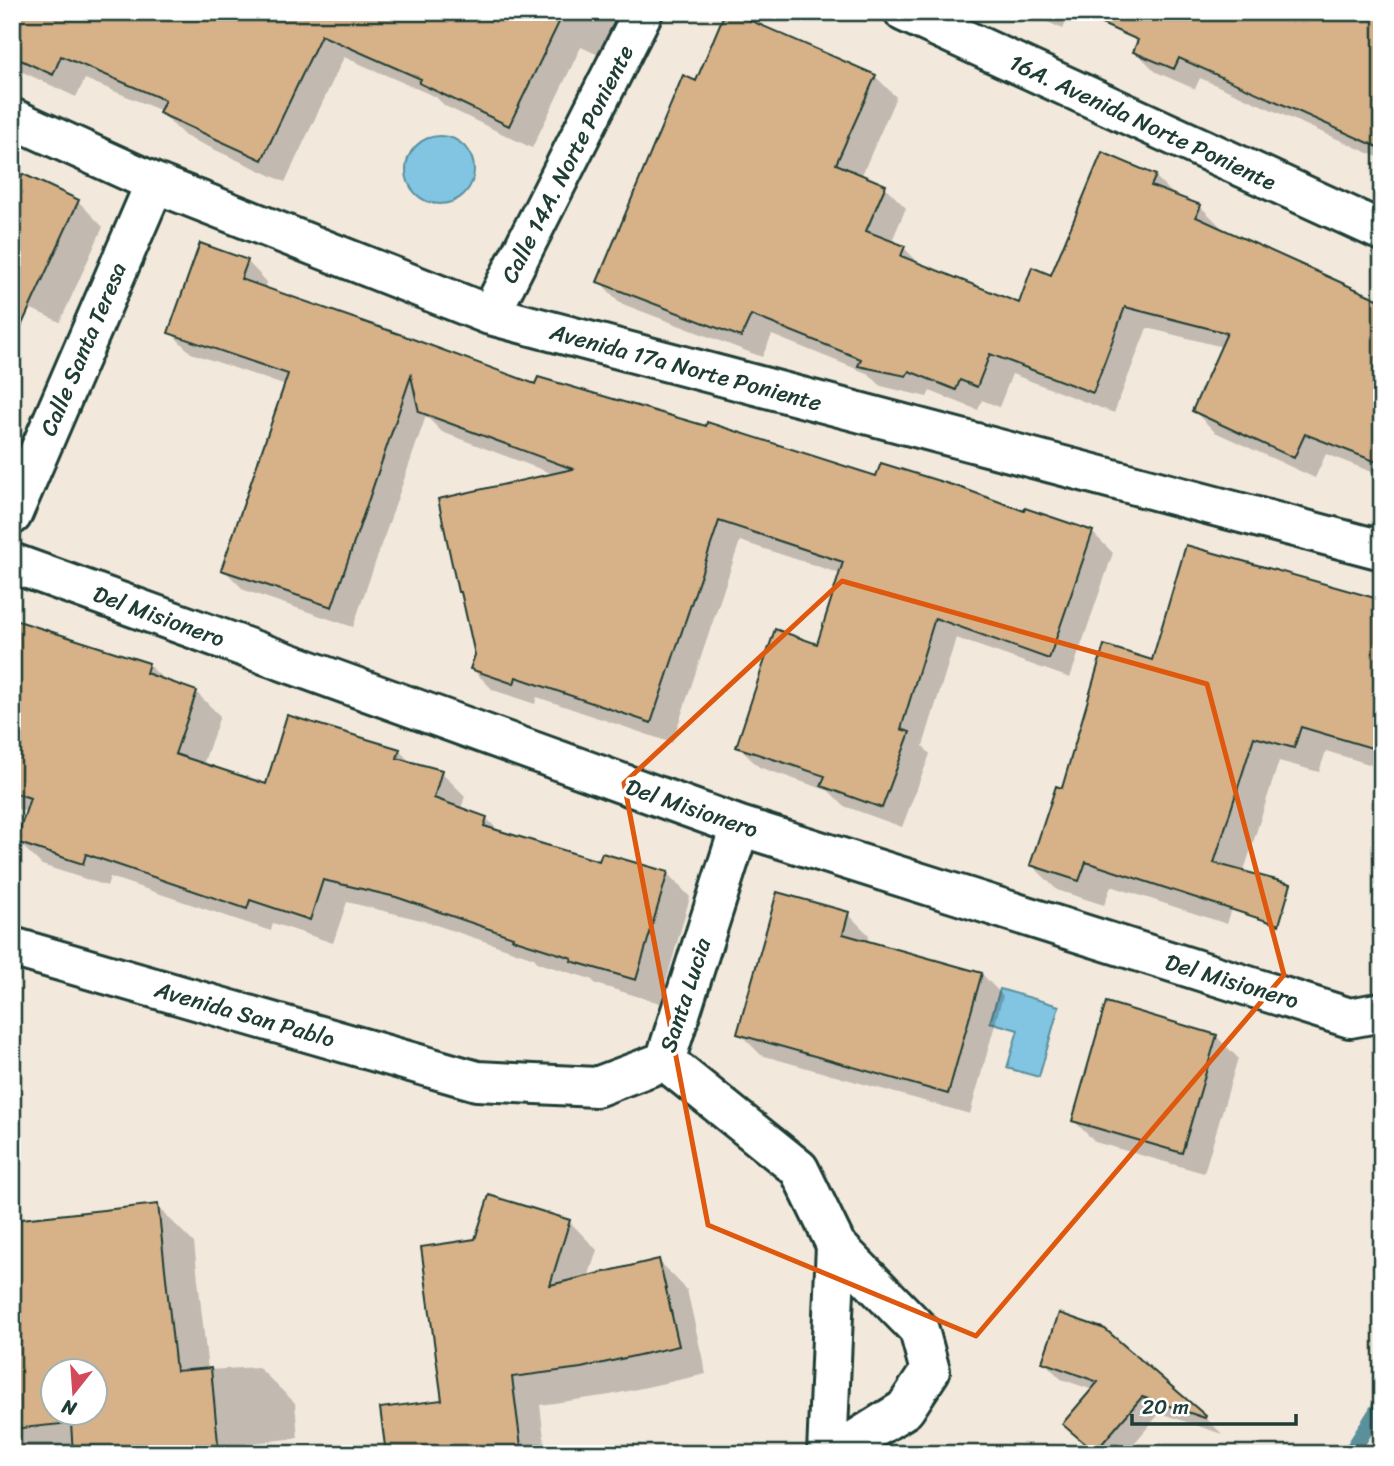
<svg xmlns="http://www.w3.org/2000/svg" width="1394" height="1466" font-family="Sriracha,sans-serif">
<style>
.water{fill:#82c5e2;stroke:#5a8f9c;stroke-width:2}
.shadow{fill:#0003;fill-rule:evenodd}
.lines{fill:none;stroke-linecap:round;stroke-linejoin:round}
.stream{stroke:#5a8f9c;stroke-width:16}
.building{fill:#d7b289;stroke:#1f3d34;stroke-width:2;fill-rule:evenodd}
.minor-casing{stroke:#1f3d34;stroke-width:44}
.minor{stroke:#fff;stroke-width:38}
.marked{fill:none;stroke:#de580e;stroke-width:5;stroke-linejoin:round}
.labels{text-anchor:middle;stroke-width:7;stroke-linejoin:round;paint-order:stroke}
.street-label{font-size:23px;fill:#1f3d34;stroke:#fff}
</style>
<rect width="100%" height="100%" fill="#f3e8dc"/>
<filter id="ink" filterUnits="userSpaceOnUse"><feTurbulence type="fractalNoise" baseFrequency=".0143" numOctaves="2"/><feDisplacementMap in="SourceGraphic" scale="14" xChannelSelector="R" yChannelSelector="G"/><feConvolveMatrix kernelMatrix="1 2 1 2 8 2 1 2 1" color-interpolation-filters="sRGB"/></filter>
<g filter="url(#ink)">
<!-- water -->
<path class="water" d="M406 170a34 34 0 1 1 68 0a34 34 0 1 1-68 0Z
M 1000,989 L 1059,1006 L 1039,1077 L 1007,1068 L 1018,1030 L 990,1022 Z"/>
<!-- shadow -->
<path class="shadow" d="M 12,12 L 622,12 L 603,57 L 581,47 L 532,148 L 445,106 L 436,97 L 344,57 L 285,182 L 185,136 L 161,113 L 162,111 L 85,79 L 76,97 L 12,67 Z
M 1026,12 L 1071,12 L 1063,29 Z
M 1382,12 L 1382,159 L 1200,78 L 1195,89 L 1156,72 L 1135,51 Z
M 875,76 L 896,97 L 861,177 L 885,187 L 906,208 L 891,243 L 904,248 L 922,266 L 1020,305 L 1052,277 L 1155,176 L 1176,197 L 1200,206 L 1221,227 L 1220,230 L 1382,311 L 1382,476 L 1326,454 L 1315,478 L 1215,432 L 1194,411 L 1223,347 L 1147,328 L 1114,413 L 1012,374 L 999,407 L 982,400 L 978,410 L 930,391 L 927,397 L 881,386 L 869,374 L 772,335 L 762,357 L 620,303 L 599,281 L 697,83 Z
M 12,171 L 78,201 L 103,227 L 60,322 L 12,300 Z
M 247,261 L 267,282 L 265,289 L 536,386 L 877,478 L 1025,513 L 1092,532 L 1113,553 L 1070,678 L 956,638 L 923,746 L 930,754 L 902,827 L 844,806 L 829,791 L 759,767 L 738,747 L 818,646 L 841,574 L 740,541 L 672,743 L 537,697 L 535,704 L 493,690 L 472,669 L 477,655 L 463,595 L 459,591 L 556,475 L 442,432 L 426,416 L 353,627 L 244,590 L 223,569 L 286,386 L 191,353 L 170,332 Z
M 1382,603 L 1382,768 L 1326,751 L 1319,772 L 1279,761 L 1227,924 L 1111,886 L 1104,905 L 1057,890 L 1032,865 L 1063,790 L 1153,662 Z
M 12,621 L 148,664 L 165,681 L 196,692 L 220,716 L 203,765 L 267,787 L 399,750 L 412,764 L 441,772 L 465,796 L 461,809 L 486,818 L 501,833 L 601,864 L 667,873 L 690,897 L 660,1003 L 596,984 L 591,979 L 538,963 L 534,958 L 421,920 L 347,902 L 333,943 L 273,923 L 271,931 L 110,877 L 107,886 L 42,865 L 18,842 L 27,812 L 12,807 Z
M 848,914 L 869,935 L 867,943 L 982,974 L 1003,996 L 970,1114 L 761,1055 L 739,1033 Z
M 1108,1004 L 1217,1037 L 1238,1058 L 1204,1173 L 1095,1142 L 1074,1121 Z
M 157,1206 L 194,1243 L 208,1370 L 258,1367 L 295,1403 L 298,1438 L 153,1454 L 12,1454 L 12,1221 ZM 52,1372 L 94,1372 L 94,1414 L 52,1414 Z
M 569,1221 L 597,1250 L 588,1278 L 659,1261 L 687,1290 L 706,1374 L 610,1395 L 540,1405 L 546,1454 L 387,1454 L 444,1402 L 477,1241 Z
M 1044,1362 L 1205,1417 L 1222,1434 L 1160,1413 L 1125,1454 L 1097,1454 L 1064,1423 L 1093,1390 L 1061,1379 Z
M 291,1451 L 294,1454 L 256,1454 Z"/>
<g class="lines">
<!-- stream -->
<path class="stream" d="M 1350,1454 L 1382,1403"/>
</g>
<!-- building -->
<path class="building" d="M 12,12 L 564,12 L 509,126 L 419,83 L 421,79 L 321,35 L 262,160 L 159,113 L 165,100 L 61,56 L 53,75 L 12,56 Z
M 725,12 L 731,12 L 876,75 L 836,164 L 886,185 L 866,231 L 905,246 L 901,256 L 1019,303 L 1032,267 L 1051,275 L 1102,152 L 1156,175 L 1151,186 L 1201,205 L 1196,217 L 1382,301 L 1382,464 L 1305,434 L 1294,458 L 1192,411 L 1227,333 L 1125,307 L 1093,393 L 990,354 L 977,387 L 960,380 L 956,390 L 909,371 L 906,376 L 858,366 L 861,359 L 751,315 L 741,337 L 597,282 L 683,75 L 696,81 Z
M 1075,12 L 1382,12 L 1382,149 L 1179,58 L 1174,69 L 1133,52 L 1138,40 Z
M 23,174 L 79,200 L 12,346 L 12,198 Z
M 200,243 L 248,260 L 241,279 L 402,335 L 535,384 L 538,377 L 706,426 L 707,422 L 876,476 L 881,463 L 962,488 L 1024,511 L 1025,508 L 1093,531 L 1049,659 L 935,618 L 901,729 L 910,732 L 882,808 L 821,786 L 825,776 L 736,747 L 775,629 L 817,644 L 843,562 L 719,521 L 651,723 L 516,677 L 514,684 L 470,669 L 475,655 L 461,592 L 458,592 L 438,499 L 573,469 L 419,412 L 411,376 L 332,607 L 221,570 L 288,374 L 168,333 Z
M 1186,545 L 1382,600 L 1382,751 L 1301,727 L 1294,748 L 1254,737 L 1214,863 L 1291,884 L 1279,925 L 1086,862 L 1079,881 L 1030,865 L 1056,786 L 1062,788 L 1104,645 L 1152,660 Z
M 12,619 L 149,663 L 146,673 L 197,691 L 175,754 L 266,784 L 287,715 L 400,749 L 397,758 L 442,770 L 434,798 L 487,817 L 484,826 L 599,861 L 602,853 L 668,872 L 636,980 L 571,961 L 572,958 L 512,939 L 513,937 L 396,897 L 323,880 L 310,920 L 250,900 L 247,909 L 86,854 L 83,864 L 16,842 L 30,798 L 12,792 Z
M 777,892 L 849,912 L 843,934 L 982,973 L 948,1094 L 737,1034 Z
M 1106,1002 L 1217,1035 L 1182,1153 L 1072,1121 Z
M 489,1195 L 570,1220 L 550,1285 L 659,1259 L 679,1346 L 581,1368 L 512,1377 L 522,1454 L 386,1454 L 380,1408 L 442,1400 L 421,1247 L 475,1239 Z
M 158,1204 L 176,1371 L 211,1368 L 219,1454 L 73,1454 L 71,1423 L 12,1429 L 12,1220 ZM 52,1371 L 94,1371 L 94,1413 L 52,1413 Z
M 1059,1313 L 1105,1329 L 1206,1416 L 1205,1418 L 1142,1397 L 1095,1452 L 1062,1424 L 1098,1382 L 1042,1362 Z"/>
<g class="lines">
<defs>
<path id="minor" d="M 904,12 L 1382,231
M 12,118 L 155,183 L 490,315 L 1382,550
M 490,315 L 643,12
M 12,515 L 155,183
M 12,563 L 740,826 L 1350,1018 L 1382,1012
M 12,947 L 477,1081 L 596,1087 L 665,1061
M 665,1061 L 799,1169 L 836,1245 L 827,1454
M 665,1061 L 740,826
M 833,1454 L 905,1409 L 930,1371 L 919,1330 L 836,1245"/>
</defs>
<!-- minor casing -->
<use href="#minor" class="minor-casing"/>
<!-- minor -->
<use href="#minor" class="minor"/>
</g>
</g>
<!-- marked area -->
<path class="marked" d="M 842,581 L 1207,684 L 1284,975 L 976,1336 L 708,1225 L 624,783 Z"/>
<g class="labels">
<!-- street labels -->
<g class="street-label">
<text transform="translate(1143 122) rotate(25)" y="8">16A. Avenida Norte Poniente</text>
<text transform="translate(567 164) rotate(-63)" y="8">Calle 14A. Norte Poniente</text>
<text transform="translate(83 349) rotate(-67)" y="8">Calle Santa Teresa</text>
<text transform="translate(686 367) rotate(15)" y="8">Avenida 17a Norte Poniente</text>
<text transform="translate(159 616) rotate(20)" y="8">Del Misionero</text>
<text transform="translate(692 808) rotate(19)" y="8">Del Misionero</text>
<text transform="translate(1232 981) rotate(17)" y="8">Del Misionero</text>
<text transform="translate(685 995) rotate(-72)" y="8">Santa Lucia</text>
<text transform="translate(245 1014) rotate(16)" y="8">Avenida San Pablo</text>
</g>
</g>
<!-- margin -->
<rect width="1394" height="1466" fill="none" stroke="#fff" stroke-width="42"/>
<rect x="21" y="21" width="1352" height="1424" fill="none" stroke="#1f3d34" stroke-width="2.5" filter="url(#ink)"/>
<!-- north arrow -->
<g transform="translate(74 1392) rotate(197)"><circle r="33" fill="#ffffff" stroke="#a5b1ae" stroke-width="2"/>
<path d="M0-5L12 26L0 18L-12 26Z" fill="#d1495b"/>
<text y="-10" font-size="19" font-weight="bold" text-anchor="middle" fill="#1f3d34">N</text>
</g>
<!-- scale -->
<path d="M1132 1414v10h164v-10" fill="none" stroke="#1f3d34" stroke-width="3.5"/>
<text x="1142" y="1414" font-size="21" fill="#1f3d34" stroke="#ffffff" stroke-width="5" paint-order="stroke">20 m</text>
</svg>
